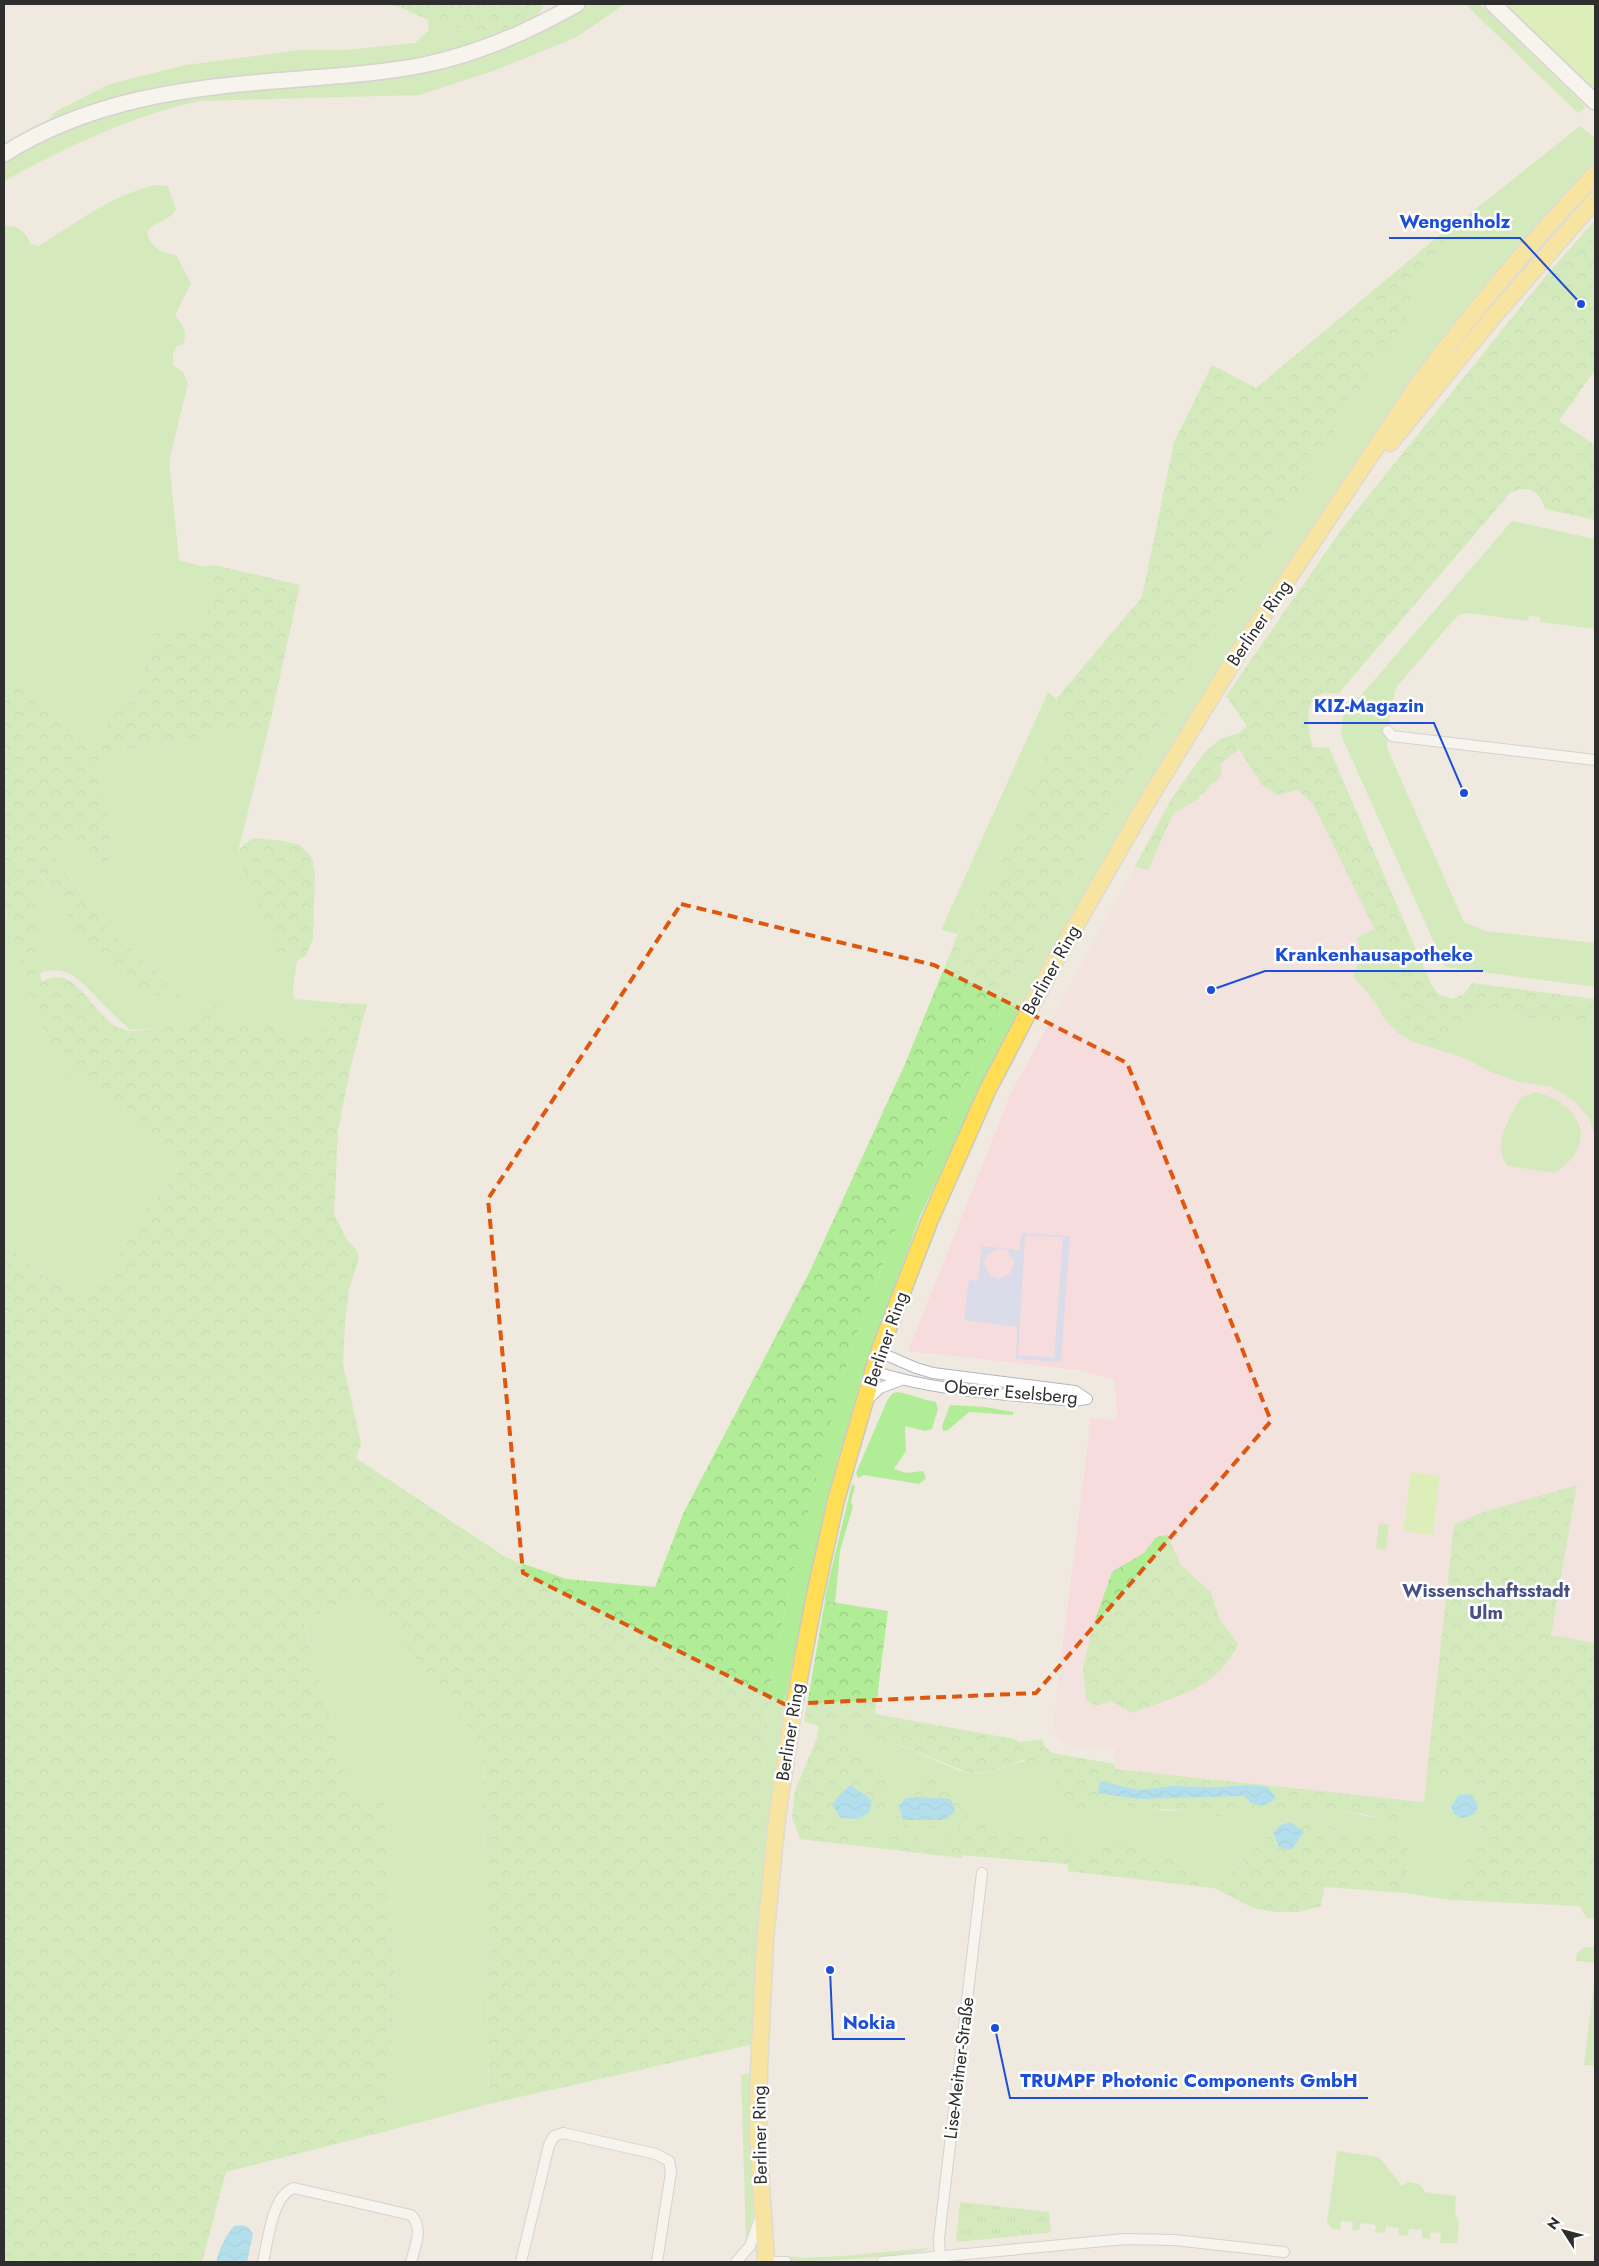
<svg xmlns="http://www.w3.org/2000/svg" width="1599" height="2266" font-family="Jost,sans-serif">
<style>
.medical{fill:#f7dcdd}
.airport{fill:#dadce9;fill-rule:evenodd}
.grass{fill:#b1ec96}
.forest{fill:url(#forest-crowns);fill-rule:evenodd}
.park{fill:url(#park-tufts)}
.pitch{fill:#c7f491}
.water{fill:url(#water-waves)}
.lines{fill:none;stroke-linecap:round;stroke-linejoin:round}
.street-casing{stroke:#b3b5c2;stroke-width:12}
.secondary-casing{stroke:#b3b5c2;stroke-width:18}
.primary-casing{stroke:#c9c9c9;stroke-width:19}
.street{stroke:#fff;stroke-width:10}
.secondary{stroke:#fff;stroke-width:15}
.primary{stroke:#fd5;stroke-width:16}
.marked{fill:none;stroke:#df570e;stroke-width:4;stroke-dasharray:10 6;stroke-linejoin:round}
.labels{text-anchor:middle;stroke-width:5;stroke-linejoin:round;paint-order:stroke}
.street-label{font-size:18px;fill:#2e2e2e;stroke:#fff}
.neighbourhood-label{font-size:19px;font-weight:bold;fill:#485185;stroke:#fff}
.leader{fill:none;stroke:#1d4ed8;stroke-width:2}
.callout-dot{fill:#1d4ed8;stroke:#fff;stroke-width:2}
.callout-label{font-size:19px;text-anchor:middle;font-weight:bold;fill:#1d4ed8;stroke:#fff;stroke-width:5;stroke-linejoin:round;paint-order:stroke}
</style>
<defs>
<pattern id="forest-crowns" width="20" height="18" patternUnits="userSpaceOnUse" patternTransform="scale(1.25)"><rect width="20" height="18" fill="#b1ec96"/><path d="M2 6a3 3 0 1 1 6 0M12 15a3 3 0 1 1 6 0" fill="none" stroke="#99cb82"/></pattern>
<pattern id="park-tufts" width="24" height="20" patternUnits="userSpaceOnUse" patternTransform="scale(1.25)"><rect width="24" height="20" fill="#b1ec96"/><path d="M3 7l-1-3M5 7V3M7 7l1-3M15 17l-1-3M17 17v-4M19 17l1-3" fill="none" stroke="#99cb82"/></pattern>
<pattern id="water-waves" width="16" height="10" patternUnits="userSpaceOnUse" patternTransform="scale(1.25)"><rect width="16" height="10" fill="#68d0fc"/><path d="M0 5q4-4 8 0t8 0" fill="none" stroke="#5ab3d8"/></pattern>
</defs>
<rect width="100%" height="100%" fill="#f0e9df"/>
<!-- medical -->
<path class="medical" d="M 1247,726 L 1325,788 L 1420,1018 L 1595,1020 L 1595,1643 L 1551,1635 L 1577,1486 L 1483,1512 L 1455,1524 L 1424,1802 L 1115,1769 L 1115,1748 L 1072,1747 L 1061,1742 L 1054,1730 L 1054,1715 L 1091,1418 L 1117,1420 L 1115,1380 L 1079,1370 L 908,1351 L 1011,1093 L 1172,798 L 1210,746 L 1220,739 L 1239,733 Z"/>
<!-- airport -->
<path class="airport" d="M 1021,1233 L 1070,1236 L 1061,1362 L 1016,1359 L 1017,1327 L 964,1320 L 969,1280 L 978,1281 L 982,1246 L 1020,1250 ZM 1025,1236 L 1063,1237 L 1054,1358 L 1018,1355 ZM 999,1248 L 1007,1250 L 1014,1262 L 1010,1274 L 998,1279 L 990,1275 L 984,1263 L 987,1255 Z"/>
<!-- grass -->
<path class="grass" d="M 588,4 L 625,4 L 575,38 L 493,71 L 420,95 L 200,101 C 131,116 66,147 4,181 L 4,162 L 54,134 L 95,119 L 171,98 L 378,78 L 549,26 Z
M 1465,4 L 1480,4 L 1586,107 L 1578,113 Z
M 536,17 C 420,78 292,65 166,85 C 124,92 86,107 47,123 L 55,112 L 109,84 L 186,65 L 298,50 L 345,50 L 415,43 L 429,30 L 428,20 L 489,35 Z
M 1580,126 L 1595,138 L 1595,164 L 1518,248 L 1409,384 L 1322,512 L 1136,804 L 1050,957 L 984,1084 L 920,1216 L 863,1373 L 827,1497 L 784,1703 L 756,1954 L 751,2045 L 745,2046 L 752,1914 L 766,1746 L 769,1689 L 792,1577 L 828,1431 L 852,1347 L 896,1229 L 937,1140 L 1023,965 L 1035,949 L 1225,609 L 1365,381 L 1401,332 L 1416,285 L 1443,255 L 1443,240 L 1436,238 L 1463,219 Z
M 157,185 L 168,186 L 176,210 C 168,222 154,221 147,232 C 150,247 162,254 176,255 L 191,283 L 175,315 C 183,326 188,331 183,344 L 176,347 L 173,353 L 173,365 L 183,372 L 188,384 L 169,461 L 179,560 L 204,567 L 214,565 L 209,583 L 210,604 L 199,628 L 165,626 L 155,630 L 135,702 L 113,700 L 100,756 L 31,688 L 4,685 L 4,226 C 18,226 25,230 31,244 L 39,246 C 76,223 114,193 157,185 Z
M 1512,521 L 1595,539 L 1595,629 L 1540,622 L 1540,617 L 1529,616 L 1528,621 L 1468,613 L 1459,615 L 1450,624 L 1396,688 L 1390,715 L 1387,748 L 1464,922 L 1486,931 L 1595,943 L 1595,987 L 1445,967 L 1341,735 L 1343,716 Z
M 1048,692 C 1059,699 1066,712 1063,725 L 1039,766 L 1004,855 L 987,893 L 981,905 L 958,934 L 941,930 Z
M 269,727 L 238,852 L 240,865 L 285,958 L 297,961 L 293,987 L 294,999 L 341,1003 L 315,1037 L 251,1019 L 219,1025 L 197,1013 C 179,1028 153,1029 130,1030 C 122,1022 113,1014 105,1006 C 86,987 70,962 40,973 L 34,865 L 90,950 L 111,973 L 176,1002 L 181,995 L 105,925 L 56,858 L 71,838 L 98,865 L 103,866 L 108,864 C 118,842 102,794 98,770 C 106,756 117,753 132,749 Z
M 4,905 L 31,999 L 176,1163 L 178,1174 L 143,1212 L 103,1280 L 88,1289 L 71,1291 L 51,1280 L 4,1244 Z
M 1374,929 L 1389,959 L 1387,974 L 1443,1046 L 1486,1008 L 1554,1024 L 1595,1027 L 1595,1137 L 1589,1118 L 1575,1102 L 1552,1087 L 1516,1081 L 1491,1072 L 1465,1058 L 1413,1042 L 1398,1033 L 1384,1019 L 1377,1004 L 1353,976 L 1361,955 L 1357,938 Z
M 1536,1092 C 1584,1104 1599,1146 1554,1173 L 1508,1166 C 1490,1148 1511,1115 1521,1097 Z
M 897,1392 C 912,1394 922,1400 936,1402 L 938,1409 L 932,1429 L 925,1431 L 905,1426 L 906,1451 L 894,1469 L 906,1473 L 923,1471 L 926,1478 L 919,1484 L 864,1475 L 858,1478 L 856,1473 L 887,1401 L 892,1394 Z
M 950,1405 L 985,1407 L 1013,1412 L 1013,1415 L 969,1412 L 948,1430 L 943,1431 L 942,1426 Z
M 852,1484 L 855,1486 L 851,1502 L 853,1506 L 840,1551 L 835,1603 L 825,1601 L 825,1596 Z
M 1379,1523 L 1389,1524 L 1386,1550 L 1376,1549 Z
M 366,1592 L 483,1748 L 489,2104 L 387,2131 L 395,1979 L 384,1801 L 355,1804 L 303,1619 Z
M 819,1725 C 846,1732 875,1736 901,1746 C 916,1751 961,1774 973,1774 C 1009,1774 1012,1750 1054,1769 L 1073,1811 L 1114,1803 L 1168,1811 L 1184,1810 L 1214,1817 L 1287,1811 L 1338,1810 L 1371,1817 L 1412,1807 L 1405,1800 L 1424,1802 L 1427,1771 L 1465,1780 L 1476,1786 L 1482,1792 L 1485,1802 L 1486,1811 L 1450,1900 L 1405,1893 L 1411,1836 L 1285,1820 L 1214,1888 L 1068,1871 L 1068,1864 L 963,1855 L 962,1858 L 800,1839 Z
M 1595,1864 L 1595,1919 L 1586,1918 L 1580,1906 Z
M 1584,1947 L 1595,1947 L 1595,1963 L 1576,1961 L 1577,1953 Z
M 1595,1977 L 1595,2066 L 1584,2065 Z
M 750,2073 L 753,2217 L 746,2241 L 741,2075 Z
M 1337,2151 L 1379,2157 L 1402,2186 L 1408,2182 L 1420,2184 L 1425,2192 L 1456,2196 L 1455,2214 L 1459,2221 L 1457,2243 L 1440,2243 L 1441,2233 L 1431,2232 L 1430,2239 L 1422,2238 L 1422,2230 L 1409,2229 L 1408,2236 L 1398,2235 L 1399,2228 L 1386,2226 L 1385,2233 L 1375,2232 L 1376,2225 L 1361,2223 L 1359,2230 L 1352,2230 L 1353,2222 L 1341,2221 L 1340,2230 L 1331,2228 L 1327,2222 Z
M 929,2248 C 922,2256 800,2264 786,2260 L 787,2256 L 804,2258 L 841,2256 Z"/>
<!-- forest -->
<path class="forest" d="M 384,4 L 545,4 L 536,17 L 489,35 L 428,20 L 400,7 Z
M 1595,220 L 1595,370 L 1559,421 L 1595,445 L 1595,520 L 1545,509 C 1540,491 1527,484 1510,493 L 1338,694 C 1302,686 1306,724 1313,747 L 1329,748 L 1432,986 L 1440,995 L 1453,999 L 1465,993 L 1472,983 L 1595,999 L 1595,1027 L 1554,1024 L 1486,1008 L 1443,1046 L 1417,1034 L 1398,1007 L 1387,974 L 1389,959 L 1313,804 L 1298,790 L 1277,795 L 1262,785 L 1239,749 L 1220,764 L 1222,775 L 1196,800 L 1173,814 L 1148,870 L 1135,866 L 1172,798 L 1203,754 L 1220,739 L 1239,733 L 1247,726 L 1226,696 L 1344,526 L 1544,278 Z
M 1436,238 L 1444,240 L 1443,255 L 1416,285 L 1402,332 L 1365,381 L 1225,609 L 1035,949 L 1023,965 L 937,1140 L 896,1229 L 852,1347 L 828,1432 L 792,1577 L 769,1689 L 766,1746 L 752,1914 L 745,2046 L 489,2104 L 483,1748 L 366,1593 L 303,1620 L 355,1803 L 384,1801 L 395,1979 L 387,2131 L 226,2172 L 202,2262 L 4,2262 L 4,1244 L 51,1280 L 71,1291 L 88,1289 L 103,1280 L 143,1212 L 178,1174 L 176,1163 L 164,1151 L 67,1070 L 50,1047 L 31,999 L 4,905 L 4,685 L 31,688 L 100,755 L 113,700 L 135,702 L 155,630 L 165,626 L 199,628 L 210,604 L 209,583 L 214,565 L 300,585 L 269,727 L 132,749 C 117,753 106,756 98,770 C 102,794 118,842 108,864 L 103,866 L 98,865 L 71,838 L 56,858 L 105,925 L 181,995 L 176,1002 C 154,994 132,987 113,974 C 85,955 56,894 35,866 L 41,982 C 44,981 48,978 52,978 C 82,972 97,1024 125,1030 C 138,1033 155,1028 168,1026 C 186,1022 195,1018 204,1001 L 218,1005 L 219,1025 L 251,1019 L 315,1037 L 341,1003 L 367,1004 L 350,1070 L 338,1131 L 334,1214 L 346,1238 L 355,1248 L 359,1257 L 349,1290 L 345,1321 L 343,1364 L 361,1443 L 356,1458 L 507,1558 L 566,1579 L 655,1587 L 683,1514 L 810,1271 L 905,1064 L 958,934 L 981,905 L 987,893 L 1004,855 L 1039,766 L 1063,725 L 1064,718 L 1057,698 L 1142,597 L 1174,442 L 1212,365 L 1256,388 Z
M 254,838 L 284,841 L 300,845 L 312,858 L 315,873 L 313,939 L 306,955 L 297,961 L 285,958 L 277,951 L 240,865 L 238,852 L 244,844 Z
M 1577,1485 L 1551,1635 L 1595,1643 L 1595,1864 L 1580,1906 L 1450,1900 L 1486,1811 L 1485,1802 L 1482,1792 L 1476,1786 L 1465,1780 L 1427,1771 L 1454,1524 L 1483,1512 Z
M 1167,1535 L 1181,1565 L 1211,1592 L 1220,1620 L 1238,1643 C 1221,1688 1173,1697 1132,1713 L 1111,1701 L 1096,1706 L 1086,1700 L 1083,1667 L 1092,1629 L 1112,1572 L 1144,1553 L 1156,1537 Z
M 825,1601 L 888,1611 L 875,1714 L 1014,1739 L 1020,1742 L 1043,1739 L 1044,1746 L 1052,1753 L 1115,1764 L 1115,1769 L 1405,1800 L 1412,1807 L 1408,1822 L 1338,1810 L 1287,1811 L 1214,1817 L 1184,1810 L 1137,1808 L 1114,1803 L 1073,1811 L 1061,1806 L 1054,1769 L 1042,1764 L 1032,1767 L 1023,1760 L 989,1772 L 971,1774 L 900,1745 L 804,1722 ZM 1100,1782 L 1139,1790 L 1173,1786 L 1218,1787 L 1246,1785 L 1251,1803 L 1245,1796 L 1172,1798 Z
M 820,1731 L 861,1749 L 889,1776 L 885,1810 L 878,1815 L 869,1813 L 871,1800 L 833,1806 L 856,1845 L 800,1839 L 792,1817 L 795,1790 Z
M 934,1778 L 961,1795 L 969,1818 C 943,1828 924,1831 897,1826 L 894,1818 L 901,1814 L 904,1820 L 943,1820 L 951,1799 L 916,1797 L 911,1790 L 917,1779 Z
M 976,1817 L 987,1831 L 1047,1833 L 1071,1840 L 1079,1852 L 1068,1864 L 963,1855 L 962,1858 L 954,1857 L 942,1844 L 952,1832 Z
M 1285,1820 L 1411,1836 L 1405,1893 L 1324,1887 L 1321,1906 L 1298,1912 L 1274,1912 L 1253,1908 L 1214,1888 L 1068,1871 L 1081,1855 L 1094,1844 L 1100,1841 L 1124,1840 L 1196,1871 L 1214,1888 Z
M 876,1830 C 910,1831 913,1830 937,1855 L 866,1846 L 865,1838 L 869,1832 Z"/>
<!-- park -->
<path class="park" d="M 960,2202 L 1049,2212 L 1051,2230 L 1047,2233 L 957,2242 L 956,2237 Z"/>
<!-- pitch -->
<path class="pitch" d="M 1500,4 L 1595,4 L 1595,92 Z
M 1411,1472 L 1440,1476 L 1433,1535 L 1403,1531 Z"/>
<!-- water -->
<path class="water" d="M 1100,1781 L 1139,1790 L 1173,1786 L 1218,1787 L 1246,1785 L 1268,1787 L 1276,1798 L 1264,1806 L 1251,1803 L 1244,1796 L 1138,1799 L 1098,1793 Z
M 850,1785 L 872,1800 L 869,1813 L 857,1819 L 840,1818 L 833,1805 L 836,1799 Z
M 1464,1794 L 1472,1795 L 1478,1805 L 1476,1812 L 1468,1817 L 1461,1818 L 1454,1814 L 1451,1807 L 1458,1796 Z
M 916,1797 L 951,1799 L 955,1812 L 943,1820 L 903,1820 L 899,1806 L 906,1798 Z
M 1291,1822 L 1304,1832 L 1291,1850 L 1279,1847 L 1273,1832 L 1281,1825 Z
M 242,2225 L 249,2228 L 253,2234 L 247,2262 L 216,2262 C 220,2248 224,2238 234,2226 Z"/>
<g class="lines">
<defs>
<path id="street" d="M 1388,731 L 1392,736 L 1595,760
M 879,1352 L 916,1368 L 933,1373 L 1075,1391 L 1087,1399
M 873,1371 C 937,1392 1006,1394 1073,1401 L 1087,1399
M 867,1400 L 880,1388 L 901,1380
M 263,2262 C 268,2241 272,2195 294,2188 L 411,2215 C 424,2227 415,2247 411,2262
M 521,2262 L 549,2145 L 554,2136 L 563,2133 L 656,2154 L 669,2161 L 671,2172 L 657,2262
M 736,2262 L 750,2246 L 759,2221
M 762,2262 L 786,2262
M 882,2262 L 1125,2239 L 1174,2240 L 1284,2252
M 940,2262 L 939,2238 L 982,1873"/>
<path id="secondary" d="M 1493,4 L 1595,102
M 4,154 C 89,100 188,87 287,80 C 332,76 378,74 423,65 C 478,54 528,32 577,4"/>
<path id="primary" d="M 1390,443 L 1492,318 L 1595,200
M 766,2262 L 758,2134 L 759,2070 L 765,1940 L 777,1818 L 794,1705 L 815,1595 L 836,1500 L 879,1352 L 929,1222 L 988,1089 L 1055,961 L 1144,807 L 1240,650 L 1417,386 C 1472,312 1532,241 1595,174"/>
</defs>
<!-- street casing -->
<use href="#street" class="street-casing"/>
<!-- secondary casing -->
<use href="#secondary" class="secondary-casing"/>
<!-- primary casing -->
<use href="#primary" class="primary-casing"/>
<!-- street -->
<use href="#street" class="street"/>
<!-- secondary -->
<use href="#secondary" class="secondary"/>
<!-- primary -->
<use href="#primary" class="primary"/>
</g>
<!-- marked area -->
<path d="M0 0H1599V2266H0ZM 681,904 L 934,965 L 1127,1063 L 1271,1421 L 1036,1693 L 784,1704 L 523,1573 L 488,1199 Z" fill="#f0e9df" fill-opacity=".55" fill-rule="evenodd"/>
<path class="marked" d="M 681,904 L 934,965 L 1127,1063 L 1271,1421 L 1036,1693 L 784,1704 L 523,1573 L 488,1199 Z"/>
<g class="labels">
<!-- street labels -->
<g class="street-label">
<text transform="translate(1259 623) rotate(-56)" y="6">Berliner Ring</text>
<text transform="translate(1051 970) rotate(-61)" y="6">Berliner Ring</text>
<text transform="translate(886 1339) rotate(-71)" y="6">Berliner Ring</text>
<text transform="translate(1011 1392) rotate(5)" y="6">Oberer Eselsberg</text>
<text transform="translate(790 1732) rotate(-81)" y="6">Berliner Ring</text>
<text transform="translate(959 2068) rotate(-83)" y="6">Lise-Meitner-Straße</text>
<text transform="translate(760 2135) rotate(-91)" y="6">Berliner Ring</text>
</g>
<!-- neighbourhood labels -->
<g class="neighbourhood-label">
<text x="1486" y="1597">Wissenschaftsstadt<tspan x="1486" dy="22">Ulm</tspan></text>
</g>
</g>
<!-- callouts -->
<path class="leader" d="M1581 304L1520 238H1389M1464 793L1434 723H1304M1211 990L1265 971H1483M830 1970L833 2039H905M995 2028L1010 2098H1368"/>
<g class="callout-dot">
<circle cx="1581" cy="304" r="5"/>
<circle cx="1464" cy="793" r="5"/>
<circle cx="1211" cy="990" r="5"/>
<circle cx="830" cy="1970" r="5"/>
<circle cx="995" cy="2028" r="5"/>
</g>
<g class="callout-label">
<text x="1455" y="228">Wengenholz</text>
<text x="1369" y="712">KIZ-Magazin</text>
<text x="1374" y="961">Krankenhausapotheke</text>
<text x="869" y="2029">Nokia</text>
<text x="1189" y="2087">TRUMPF Photonic Components GmbH</text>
</g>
<!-- border -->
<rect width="1599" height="2266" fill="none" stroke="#2e2e2e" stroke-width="10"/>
<!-- north arrow -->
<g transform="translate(1564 2231) rotate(306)" stroke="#ffffff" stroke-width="4" paint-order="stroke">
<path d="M0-4L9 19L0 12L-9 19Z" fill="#2e2e2e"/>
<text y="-8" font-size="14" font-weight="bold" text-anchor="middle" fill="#2e2e2e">N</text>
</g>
</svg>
